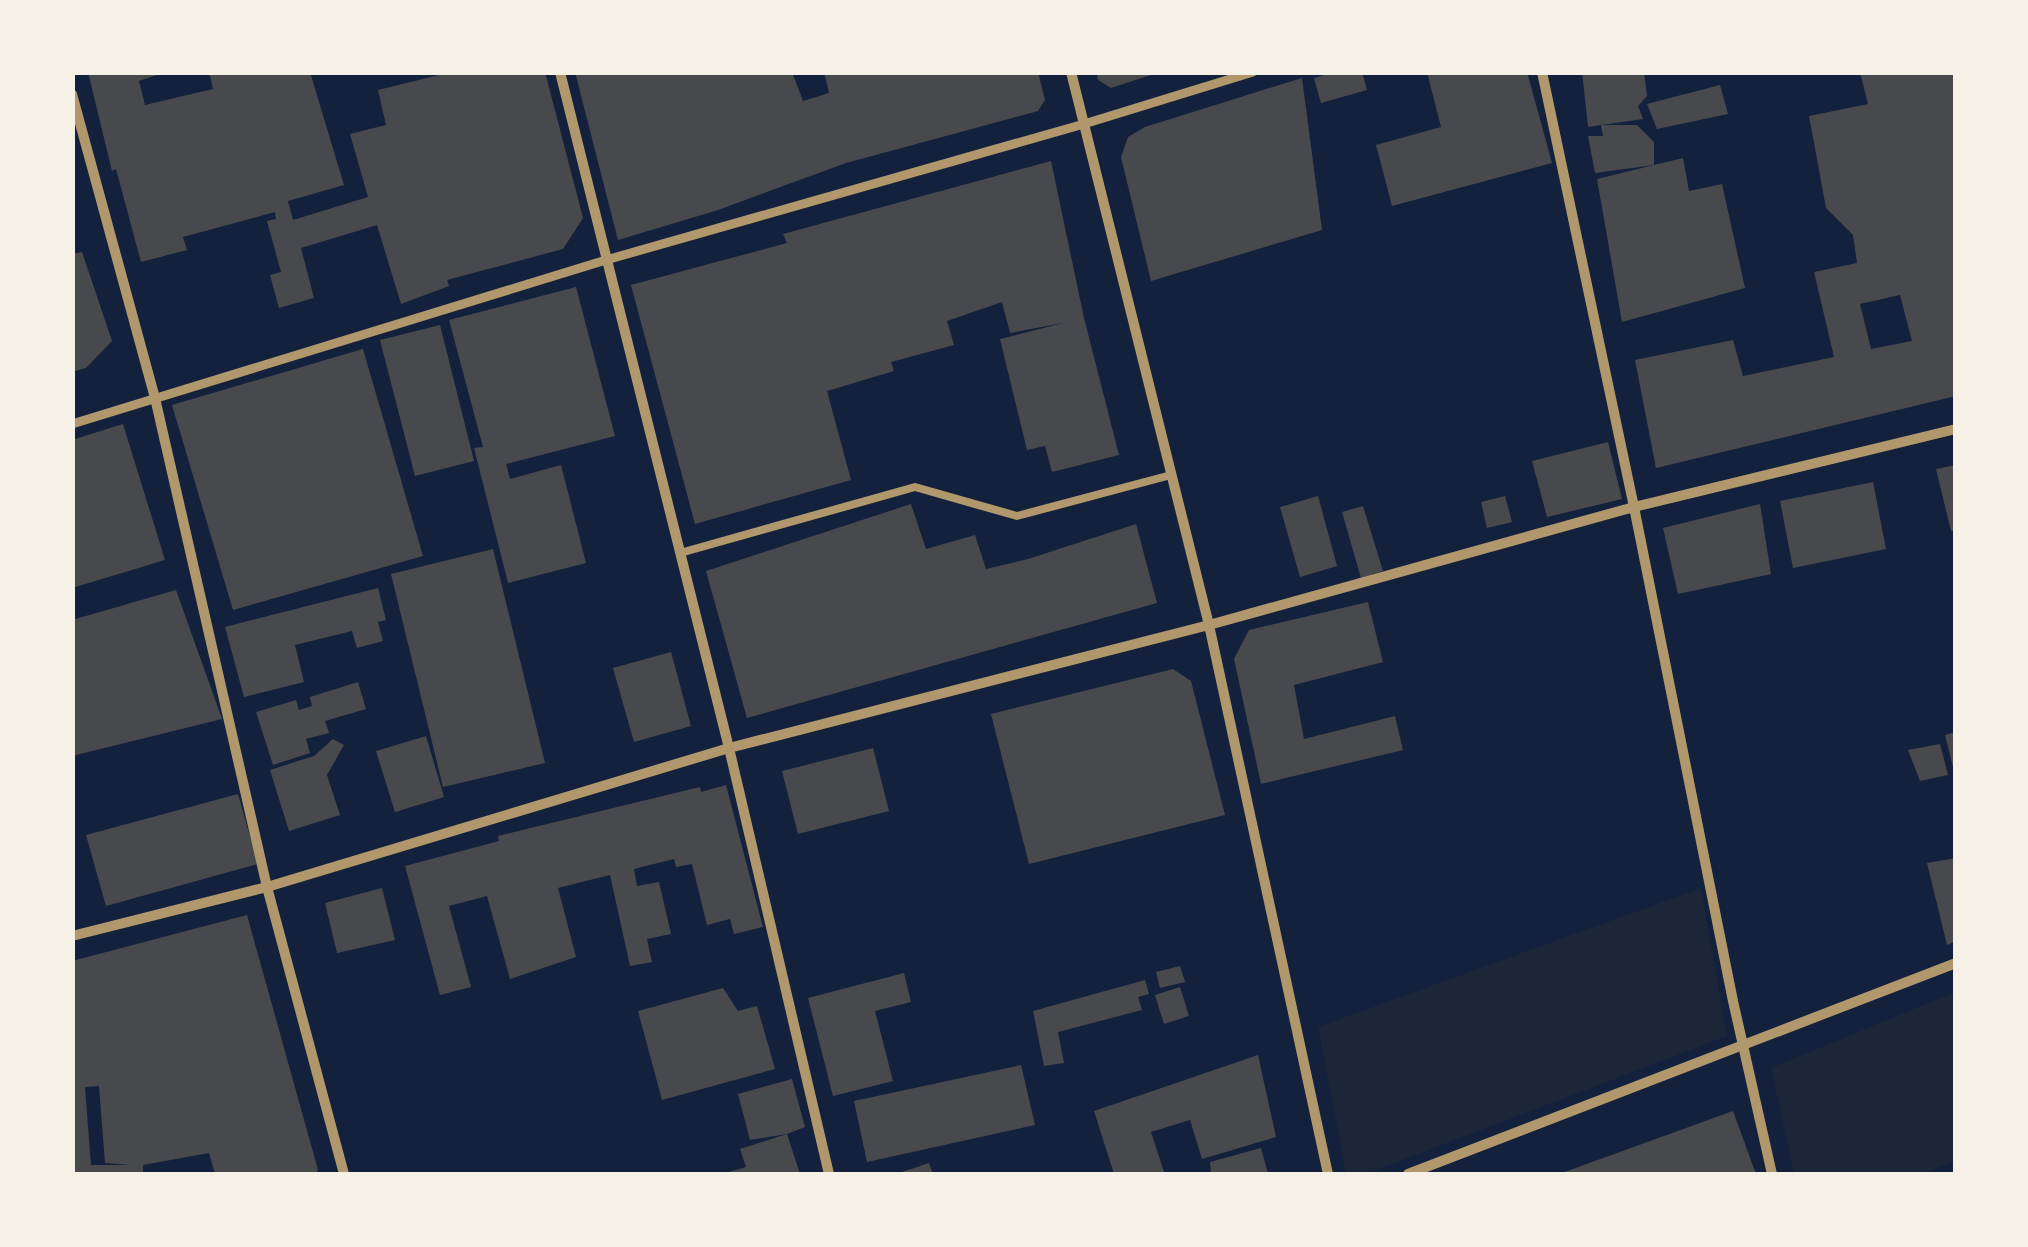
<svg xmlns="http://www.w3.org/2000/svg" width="2028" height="1247" font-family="Commissioner,sans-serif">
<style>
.green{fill:#1d2539}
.building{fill:#48494c;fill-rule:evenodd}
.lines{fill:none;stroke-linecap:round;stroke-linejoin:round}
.service{stroke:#b1986c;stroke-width:8}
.pedestrian{stroke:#b1986c;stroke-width:9}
.minor{stroke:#b1986c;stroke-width:10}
</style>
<rect width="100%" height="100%" fill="#14213d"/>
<!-- green -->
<path class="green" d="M 1701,888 L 1727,1036 L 1366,1174 L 1346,1174 L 1318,1027 Z
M 1955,992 L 1955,1161 L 1922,1174 L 1794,1174 L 1771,1068 Z"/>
<!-- building -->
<path class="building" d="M 88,72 L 166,72 L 139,81 L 145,105 L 213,89 L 209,72 L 310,72 L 344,185 L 288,201 L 293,220 L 368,197 L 350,134 L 386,125 L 378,90 L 451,72 L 545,72 L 583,218 L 563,249 L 447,280 L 449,286 L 401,304 L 377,225 L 301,248 L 314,298 L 279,308 L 270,275 L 281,272 L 267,221 L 276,219 L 275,212 L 183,237 L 187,250 L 141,262 L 116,169 L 112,171 Z
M 575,72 L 792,72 L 803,101 L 829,93 L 824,72 L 1038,72 L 1045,100 L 1038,111 L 846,163 L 718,210 L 618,240 Z
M 1097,72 L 1157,72 L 1157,73 L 1111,88 L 1098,80 Z
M 1335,72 L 1362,72 L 1367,90 L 1321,103 L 1314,78 Z
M 1427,72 L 1527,72 L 1552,163 L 1392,206 L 1376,145 L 1441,127 Z
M 1582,72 L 1644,72 L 1647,96 L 1638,106 L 1643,119 L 1601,125 L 1637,125 L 1654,142 L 1654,165 L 1683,158 L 1689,191 L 1722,184 L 1745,288 L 1622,322 L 1597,179 L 1654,165 L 1595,173 L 1588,136 L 1603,136 L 1601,125 L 1588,127 Z
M 1860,72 L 1956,72 L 1956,396 L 1656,468 L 1635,360 L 1733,340 L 1743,376 L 1834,357 L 1814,272 L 1857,263 L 1853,235 L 1826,208 L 1809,116 L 1868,104 ZM 1900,295 L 1912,341 L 1871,349 L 1860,304 Z
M 1302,78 L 1322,230 L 1151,281 L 1121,157 L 1128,137 L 1145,127 Z
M 1720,85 L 1728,114 L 1657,129 L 1647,104 Z
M 1051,161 L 1084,318 L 1119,455 L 1052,472 L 1045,446 L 1027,450 L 1000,339 L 1063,323 L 1010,333 L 1002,302 L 947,321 L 954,345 L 891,362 L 894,371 L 827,391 L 851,480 L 695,524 L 631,285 L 787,243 L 783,234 Z
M 82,252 L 112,341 L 86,368 L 72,372 L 72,254 Z
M 576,287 L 615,436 L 506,464 L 510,479 L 561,465 L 586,563 L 508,583 L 474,448 L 483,447 L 449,320 Z
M 440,325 L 474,461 L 415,476 L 380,340 Z
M 363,349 L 423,556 L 233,610 L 172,405 Z
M 123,424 L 165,560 L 72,588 L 72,440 Z
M 1608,442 L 1622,499 L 1547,517 L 1532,461 Z
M 1956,465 L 1956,531 L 1951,531 L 1936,469 Z
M 1873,482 L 1886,549 L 1793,568 L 1780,501 Z
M 1318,496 L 1337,566 L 1300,577 L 1280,507 Z
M 1505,496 L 1512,522 L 1487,528 L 1481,502 Z
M 911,504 L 926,549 L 975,535 L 986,569 L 1028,559 L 1136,524 L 1157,603 L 747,718 L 706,571 Z
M 1760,504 L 1771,574 L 1678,594 L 1663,528 Z
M 1363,506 L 1383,571 L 1361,578 L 1342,512 Z
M 493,549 L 545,763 L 443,787 L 391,574 Z
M 378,588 L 386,620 L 378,622 L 383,641 L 357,648 L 352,631 L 295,645 L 304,682 L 244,697 L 225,627 Z
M 176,590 L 222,719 L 72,756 L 72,620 Z
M 1368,602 L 1383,662 L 1294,685 L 1304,739 L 1395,716 L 1403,750 L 1261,784 L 1234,659 L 1249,630 Z
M 671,652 L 691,726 L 634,742 L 613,668 Z
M 1173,669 L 1191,681 L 1225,815 L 1029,864 L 991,714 Z
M 358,682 L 366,709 L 325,721 L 329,733 L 306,739 L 310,753 L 273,765 L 256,712 L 296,700 L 299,710 L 312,706 L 310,697 Z
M 1956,732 L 1956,771 L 1954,771 L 1945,735 Z
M 426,736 L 444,797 L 395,812 L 376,751 Z
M 333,739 L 344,745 L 327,775 L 340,815 L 289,831 L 270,770 L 314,756 Z
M 1940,744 L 1948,775 L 1920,781 L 1908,750 Z
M 873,748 L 889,811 L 798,834 L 782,771 Z
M 726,785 L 763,927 L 734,934 L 730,919 L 707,925 L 692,864 L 676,867 L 674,859 L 634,869 L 637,886 L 659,882 L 671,934 L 647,939 L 652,962 L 630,966 L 610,875 L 558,888 L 576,957 L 510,979 L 487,896 L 449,906 L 471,987 L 440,995 L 405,866 L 499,841 L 498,836 L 700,787 L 701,792 Z
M 238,794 L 258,864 L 106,906 L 86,835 Z
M 1956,858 L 1956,941 L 1947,945 L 1927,863 Z
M 382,888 L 395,940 L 337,953 L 325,903 Z
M 247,915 L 318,1170 L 315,1174 L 215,1174 L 209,1153 L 143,1165 L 143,1174 L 72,1174 L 72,961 ZM 99,1086 L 105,1163 L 131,1165 L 91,1165 L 85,1087 Z
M 1180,966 L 1185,982 L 1160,988 L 1156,972 Z
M 904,973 L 911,1002 L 875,1011 L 893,1081 L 833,1096 L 808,998 Z
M 1145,980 L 1149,994 L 1138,997 L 1142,1010 L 1058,1032 L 1064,1063 L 1044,1066 L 1033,1011 Z
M 1180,987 L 1189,1016 L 1164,1024 L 1155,995 Z
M 723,988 L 738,1011 L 757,1006 L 775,1069 L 662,1100 L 638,1011 Z
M 1258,1055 L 1276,1137 L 1202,1159 L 1190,1120 L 1151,1132 L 1164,1172 L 1114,1174 L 1094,1111 Z
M 1021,1065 L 1035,1125 L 867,1162 L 854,1101 Z
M 792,1079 L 805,1127 L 787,1134 L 800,1174 L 722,1174 L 746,1167 L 740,1149 L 787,1134 L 750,1140 L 738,1094 Z
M 1733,1111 L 1756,1174 L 1559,1174 Z
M 1261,1148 L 1268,1174 L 1211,1174 L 1210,1162 Z
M 929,1163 L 933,1174 L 896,1174 Z"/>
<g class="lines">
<!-- service -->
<path class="service" d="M 680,553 L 915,487 L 1017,516 L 1171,475"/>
<!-- pedestrian -->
<path class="pedestrian" d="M 72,424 L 606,260 L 1084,124 L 1253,72"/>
<!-- minor -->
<path class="minor" d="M 560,72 L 729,748 L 829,1174
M 1071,72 L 1209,625 L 1328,1174
M 1542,72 L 1634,507 L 1733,1001 L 1772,1174
M 72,94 L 155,398 L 267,887 L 344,1174
M 72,936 L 267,887 L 729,748 L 1209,625 L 1634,507 L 1956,429
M 1408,1174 L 1956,963"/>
</g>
<!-- border -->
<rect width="2028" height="1247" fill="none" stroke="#f6f1e7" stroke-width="150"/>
</svg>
